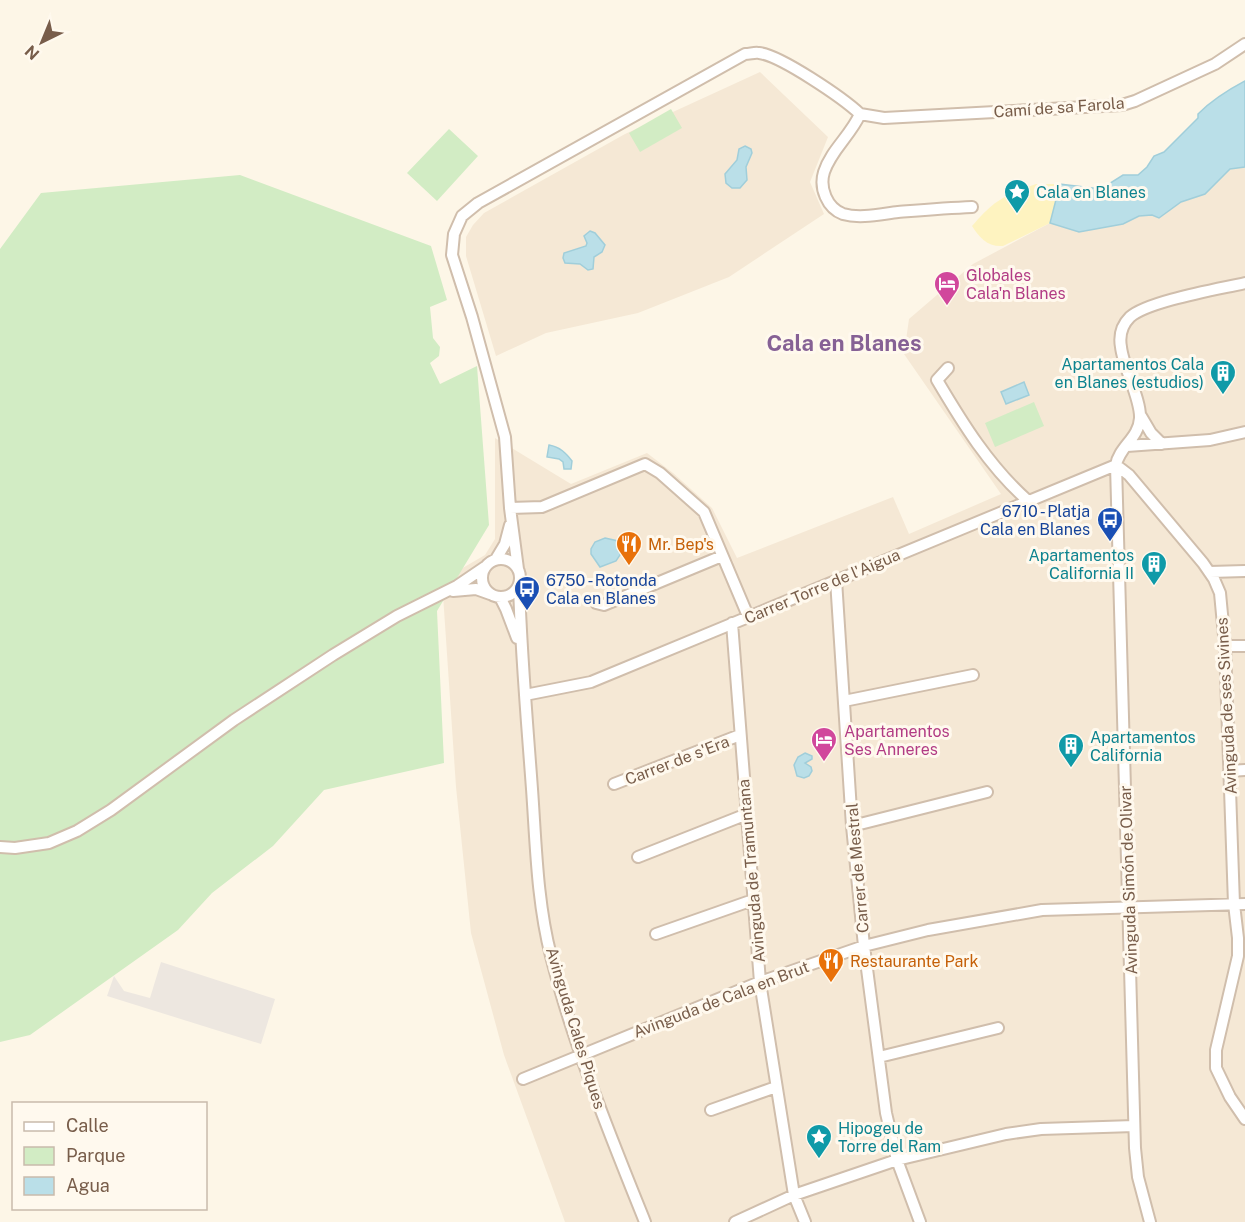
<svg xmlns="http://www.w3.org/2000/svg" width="1245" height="1222" font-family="'Public Sans',sans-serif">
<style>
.residential{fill:#f5e8d5}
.industrial{fill:#ede7e0}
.green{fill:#d2ecc4}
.sand{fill:#fef3c0}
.water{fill:#badfe8;stroke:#a0ceda;stroke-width:1.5}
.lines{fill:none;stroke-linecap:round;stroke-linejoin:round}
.minor-casing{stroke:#d0beac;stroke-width:14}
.minor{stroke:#fff;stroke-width:10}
.labels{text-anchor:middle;stroke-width:6;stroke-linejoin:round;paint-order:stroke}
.street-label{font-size:16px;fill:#785d4a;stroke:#fff9ee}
.culture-label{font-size:16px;fill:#0d838f;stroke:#fff9ee;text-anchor:start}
.hotel-label{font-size:16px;fill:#b23c85;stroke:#fff9ee;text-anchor:start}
.transit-label{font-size:16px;fill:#164399;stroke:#fff9ee;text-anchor:end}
.food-label{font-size:16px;fill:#c56008;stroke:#fff9ee;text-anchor:start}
.district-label{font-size:22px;font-weight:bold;fill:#866195;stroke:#fff9ee}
</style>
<rect width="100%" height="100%" fill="#fdf6e7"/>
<!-- residential -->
<path class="residential" d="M 760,72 L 828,137 L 810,182 L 824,214 L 729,277 L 638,313 L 546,333 L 496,356 L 466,256 L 466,237 L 473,225 L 484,213 L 625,134 Z
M 1245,167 L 1245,1222 L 565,1222 L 504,1055 L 471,933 L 456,787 L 442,580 L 485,555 L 495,539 L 495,438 L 571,484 L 647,453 L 673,473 L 712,508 L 737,558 L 893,497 L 909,534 L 1001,494 L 904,354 L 909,319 L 973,264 L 1050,223 L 1079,232 L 1123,224 L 1139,216 L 1152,215 L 1159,218 L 1181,202 L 1205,194 L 1230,168 Z"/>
<!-- industrial -->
<path class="industrial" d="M 161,962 L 275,999 L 261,1044 L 107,996 L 114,976 L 124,991 L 150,998 Z"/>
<!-- green -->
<path class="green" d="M 671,109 L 682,128 L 640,152 L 629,133 Z
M 449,129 L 478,156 L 437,201 L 407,173 Z
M 240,175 L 431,246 L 447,300 L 430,307 L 433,338 L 440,347 L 439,356 L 430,363 L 440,384 L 477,366 L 489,525 L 437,611 L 444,763 L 324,790 L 273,846 L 212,893 L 178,930 L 30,1035 L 0,1042 L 0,249 L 41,193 Z
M 1034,402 L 1044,426 L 995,447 L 985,423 Z"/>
<!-- sand -->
<path class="sand" d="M 1036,184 L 1060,184 L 1050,223 L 1003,246 C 987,247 980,238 972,226 C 994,200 1005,195 1036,184 Z"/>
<!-- water -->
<path class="water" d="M 1245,81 L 1245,167 L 1230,169 L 1205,194 L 1181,202 L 1159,218 L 1152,215 L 1139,216 L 1123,224 L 1079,232 L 1050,223 L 1060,184 L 1101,189 L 1123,175 L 1138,175 L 1147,167 L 1154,156 L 1164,152 L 1198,118 L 1198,114 C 1211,101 1228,90 1245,81 Z
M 745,146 L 751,149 L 752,153 L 746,167 L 747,180 L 740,188 L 732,188 L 726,183 L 725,174 L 737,160 L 739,149 Z
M 590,231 L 595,233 L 605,245 L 602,252 L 594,257 L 593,269 L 588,270 L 580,264 L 565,263 L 563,258 L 564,253 L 586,246 L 587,243 L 584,236 Z
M 1024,382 L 1029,395 L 1006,404 L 1001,392 Z
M 549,445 C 560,447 566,453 572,461 L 571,469 L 564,469 L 563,462 L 559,459 L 547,457 Z
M 605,538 L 618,541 L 622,552 L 616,561 L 600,567 L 591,554 L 591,549 L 595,542 Z
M 805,753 L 812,756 L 812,759 L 805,763 L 811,767 L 812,771 L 809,776 L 804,778 L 797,776 L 794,765 L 798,757 Z"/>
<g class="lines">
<defs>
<path id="minor" d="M 860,114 L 884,118 L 1122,105 L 1135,101 L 1215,64 L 1245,44
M 860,114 C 851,135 831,150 824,172 C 819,188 827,208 843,214 C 860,219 881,214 898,212 C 923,210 947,208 972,207
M 948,368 L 937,380 C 963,424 989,466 1027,500
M 1141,416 L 1151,433 L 1162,444
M 1127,446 L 1210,440 L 1245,432
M 1116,465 L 1129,475 L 1203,563 L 1214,579 L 1220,593 L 1225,646 L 1234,904 L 1238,938 L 1238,956 L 1216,1050 L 1216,1068 L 1230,1097 L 1245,1119
M 510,508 L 542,507 L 645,464 L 660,473 L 704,512 L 748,616
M482 578a19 19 0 1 1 38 0a19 19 0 1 1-38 0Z
M 496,559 L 505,544 L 510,525
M 518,569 L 510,508 L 505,437 L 472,317 L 452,255 L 454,234 L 462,216 L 478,203 L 745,54 C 750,54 755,52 759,53 C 780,55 843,98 860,114
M 1210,572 L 1245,571
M 836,580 L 852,826 L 864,946 L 886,1113 L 897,1160 L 920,1222
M 519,585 C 521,653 527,721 532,789 C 536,845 537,902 551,956 C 574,1047 610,1135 645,1222
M 453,591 L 476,589 L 490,594
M 500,597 L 506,609 L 517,638
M 596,603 L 604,605 L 722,556
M 732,623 L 760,982 L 794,1195 L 805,1222
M 1225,646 L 1245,646
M 525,695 L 591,682 L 1116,465
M 844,701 L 973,675
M 1229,771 L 1245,770
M 614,784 L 740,735
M 852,826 L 987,792
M 0,847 L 15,848 L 49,843 L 77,831 L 111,810 L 234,720 L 333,655 L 397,616 L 457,586 L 485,567
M 638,857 L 747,814
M 656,934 L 753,900
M 879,1057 L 998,1028
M 523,1079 L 760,982 L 864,946 L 928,930 L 1042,910 L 1245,904
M 711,1110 L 776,1087
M 735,1222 L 794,1195 L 897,1160 L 1006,1134 L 1041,1129 L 1134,1126
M 1150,1222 L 1138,1177 L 1135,1148 L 1116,465 C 1119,447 1139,438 1140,418 C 1141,399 1123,367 1121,347 C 1119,336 1122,325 1130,317 C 1148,301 1219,289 1245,283"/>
</defs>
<!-- minor casing -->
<use href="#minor" class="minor-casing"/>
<!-- minor -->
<use href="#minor" class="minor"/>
</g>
<!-- icons -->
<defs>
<symbol id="sight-pin" viewBox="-11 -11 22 30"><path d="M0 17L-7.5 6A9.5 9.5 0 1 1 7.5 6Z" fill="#0f9aa8" stroke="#fff9ee"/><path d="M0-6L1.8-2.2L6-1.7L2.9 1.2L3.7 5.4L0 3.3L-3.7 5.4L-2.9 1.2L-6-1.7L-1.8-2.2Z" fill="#fff"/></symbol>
<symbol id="hotel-pin" viewBox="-11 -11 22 30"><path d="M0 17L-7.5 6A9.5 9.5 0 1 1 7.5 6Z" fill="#d1479c" stroke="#fff9ee"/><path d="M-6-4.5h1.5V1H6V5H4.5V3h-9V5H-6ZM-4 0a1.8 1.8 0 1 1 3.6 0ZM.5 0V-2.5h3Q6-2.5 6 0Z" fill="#fff"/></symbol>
<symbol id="building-pin" viewBox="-11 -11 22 30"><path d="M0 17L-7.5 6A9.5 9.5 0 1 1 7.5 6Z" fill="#0f9aa8" stroke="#fff9ee"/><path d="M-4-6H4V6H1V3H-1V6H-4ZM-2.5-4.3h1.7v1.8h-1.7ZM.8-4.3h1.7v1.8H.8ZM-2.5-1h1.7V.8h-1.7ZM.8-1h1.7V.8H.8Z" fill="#fff"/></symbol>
<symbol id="bus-pin" viewBox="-11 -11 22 30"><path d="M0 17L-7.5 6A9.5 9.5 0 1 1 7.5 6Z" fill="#1a4fb4" stroke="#fff9ee"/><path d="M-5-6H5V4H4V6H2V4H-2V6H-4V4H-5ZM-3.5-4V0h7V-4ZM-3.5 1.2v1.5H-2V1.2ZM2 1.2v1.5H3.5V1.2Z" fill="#fff"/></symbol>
<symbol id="restaurant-pin" viewBox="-11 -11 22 30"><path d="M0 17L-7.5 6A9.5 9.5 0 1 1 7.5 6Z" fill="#e8710a" stroke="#fff9ee"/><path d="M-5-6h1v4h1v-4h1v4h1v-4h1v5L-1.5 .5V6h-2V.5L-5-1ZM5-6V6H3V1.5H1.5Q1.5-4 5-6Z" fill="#fff"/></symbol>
</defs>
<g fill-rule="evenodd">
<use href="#sight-pin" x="1002" y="177" width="30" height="40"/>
<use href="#hotel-pin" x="932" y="269" width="30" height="40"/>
<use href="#building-pin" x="1208" y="358" width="30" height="40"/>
<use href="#bus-pin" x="1095" y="505" width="30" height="40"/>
<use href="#restaurant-pin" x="614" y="529" width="30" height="40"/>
<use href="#building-pin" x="1139" y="549" width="30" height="40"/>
<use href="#bus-pin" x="512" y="574" width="30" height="40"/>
<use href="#hotel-pin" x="809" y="725" width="30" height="40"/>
<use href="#building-pin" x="1056" y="731" width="30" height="40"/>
<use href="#restaurant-pin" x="816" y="946" width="30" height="40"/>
<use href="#sight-pin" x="804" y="1122" width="30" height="40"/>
</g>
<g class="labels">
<!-- street labels -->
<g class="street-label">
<text transform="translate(1059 107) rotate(-4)" y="6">Camí de sa Farola</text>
<text transform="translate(822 586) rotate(-23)" y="6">Carrer Torre de l'Aigua</text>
<text transform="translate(1226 706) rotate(-93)" y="6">Avinguda de ses Sivines</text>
<text transform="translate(677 760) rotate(-21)" y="6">Carrer de s'Era</text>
<text transform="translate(857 868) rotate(-95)" y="6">Carrer de Mestral</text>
<text transform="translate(751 871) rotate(-95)" y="6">Avinguda de Tramuntana</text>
<text transform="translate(1128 880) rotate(-92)" y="6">Avinguda Simón de Olivar</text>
<text transform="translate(721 999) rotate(-21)" y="6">Avinguda de Cala en Brut</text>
<text transform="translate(576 1028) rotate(73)" y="6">Avinguda Cales Piques</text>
</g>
<!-- culture labels -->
<g class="culture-label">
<text x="1036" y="198">Cala en Blanes</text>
<text x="1204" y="370" text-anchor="end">Apartamentos Cala<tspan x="1204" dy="18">en Blanes (estudios)</tspan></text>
<text x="1134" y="561" text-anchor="end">Apartamentos<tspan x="1134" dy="18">California II</tspan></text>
<text x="1090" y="743">Apartamentos<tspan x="1090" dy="18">California</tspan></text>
<text x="838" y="1134">Hipogeu de<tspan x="838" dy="18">Torre del Ram</tspan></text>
</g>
<!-- hotel labels -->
<g class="hotel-label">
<text x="966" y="281">Globales<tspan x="966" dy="18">Cala'n Blanes</tspan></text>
<text x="844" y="737">Apartamentos<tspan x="844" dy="18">Ses Anneres</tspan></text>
</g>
<!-- transit labels -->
<g class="transit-label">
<text x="1090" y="517">6710 - Platja<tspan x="1090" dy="18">Cala en Blanes</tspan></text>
<text x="546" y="586" text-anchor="start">6750 - Rotonda<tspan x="546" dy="18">Cala en Blanes</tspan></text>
</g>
<!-- food labels -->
<g class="food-label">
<text x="648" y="550">Mr. Bep's</text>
<text x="850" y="967">Restaurante Park</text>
</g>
<!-- district labels -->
<g class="district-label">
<text x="844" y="351">Cala en Blanes</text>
</g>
</g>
<!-- legend -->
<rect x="12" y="1102" width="195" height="108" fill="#fff9ee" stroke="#c9bbac" stroke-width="1.5"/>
<rect x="24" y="1122" width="30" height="9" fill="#ffffff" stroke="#c9bbac" stroke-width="1.5"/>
<text x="66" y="1132" font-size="18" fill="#785d4a">Calle</text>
<rect x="24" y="1147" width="30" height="18" fill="#d2ecc4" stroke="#c9bbac" stroke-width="1.5"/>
<text x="66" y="1162" font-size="18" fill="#785d4a">Parque</text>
<rect x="24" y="1177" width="30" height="18" fill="#badfe8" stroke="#c9bbac" stroke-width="1.5"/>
<text x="66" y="1192" font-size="18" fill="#785d4a">Agua</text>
<!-- north arrow -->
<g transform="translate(42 42) rotate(223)" stroke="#fff9ee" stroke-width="4.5" paint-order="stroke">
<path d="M0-4.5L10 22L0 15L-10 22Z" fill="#785d4a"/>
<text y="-9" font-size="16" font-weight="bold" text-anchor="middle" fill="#785d4a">N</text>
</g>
</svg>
